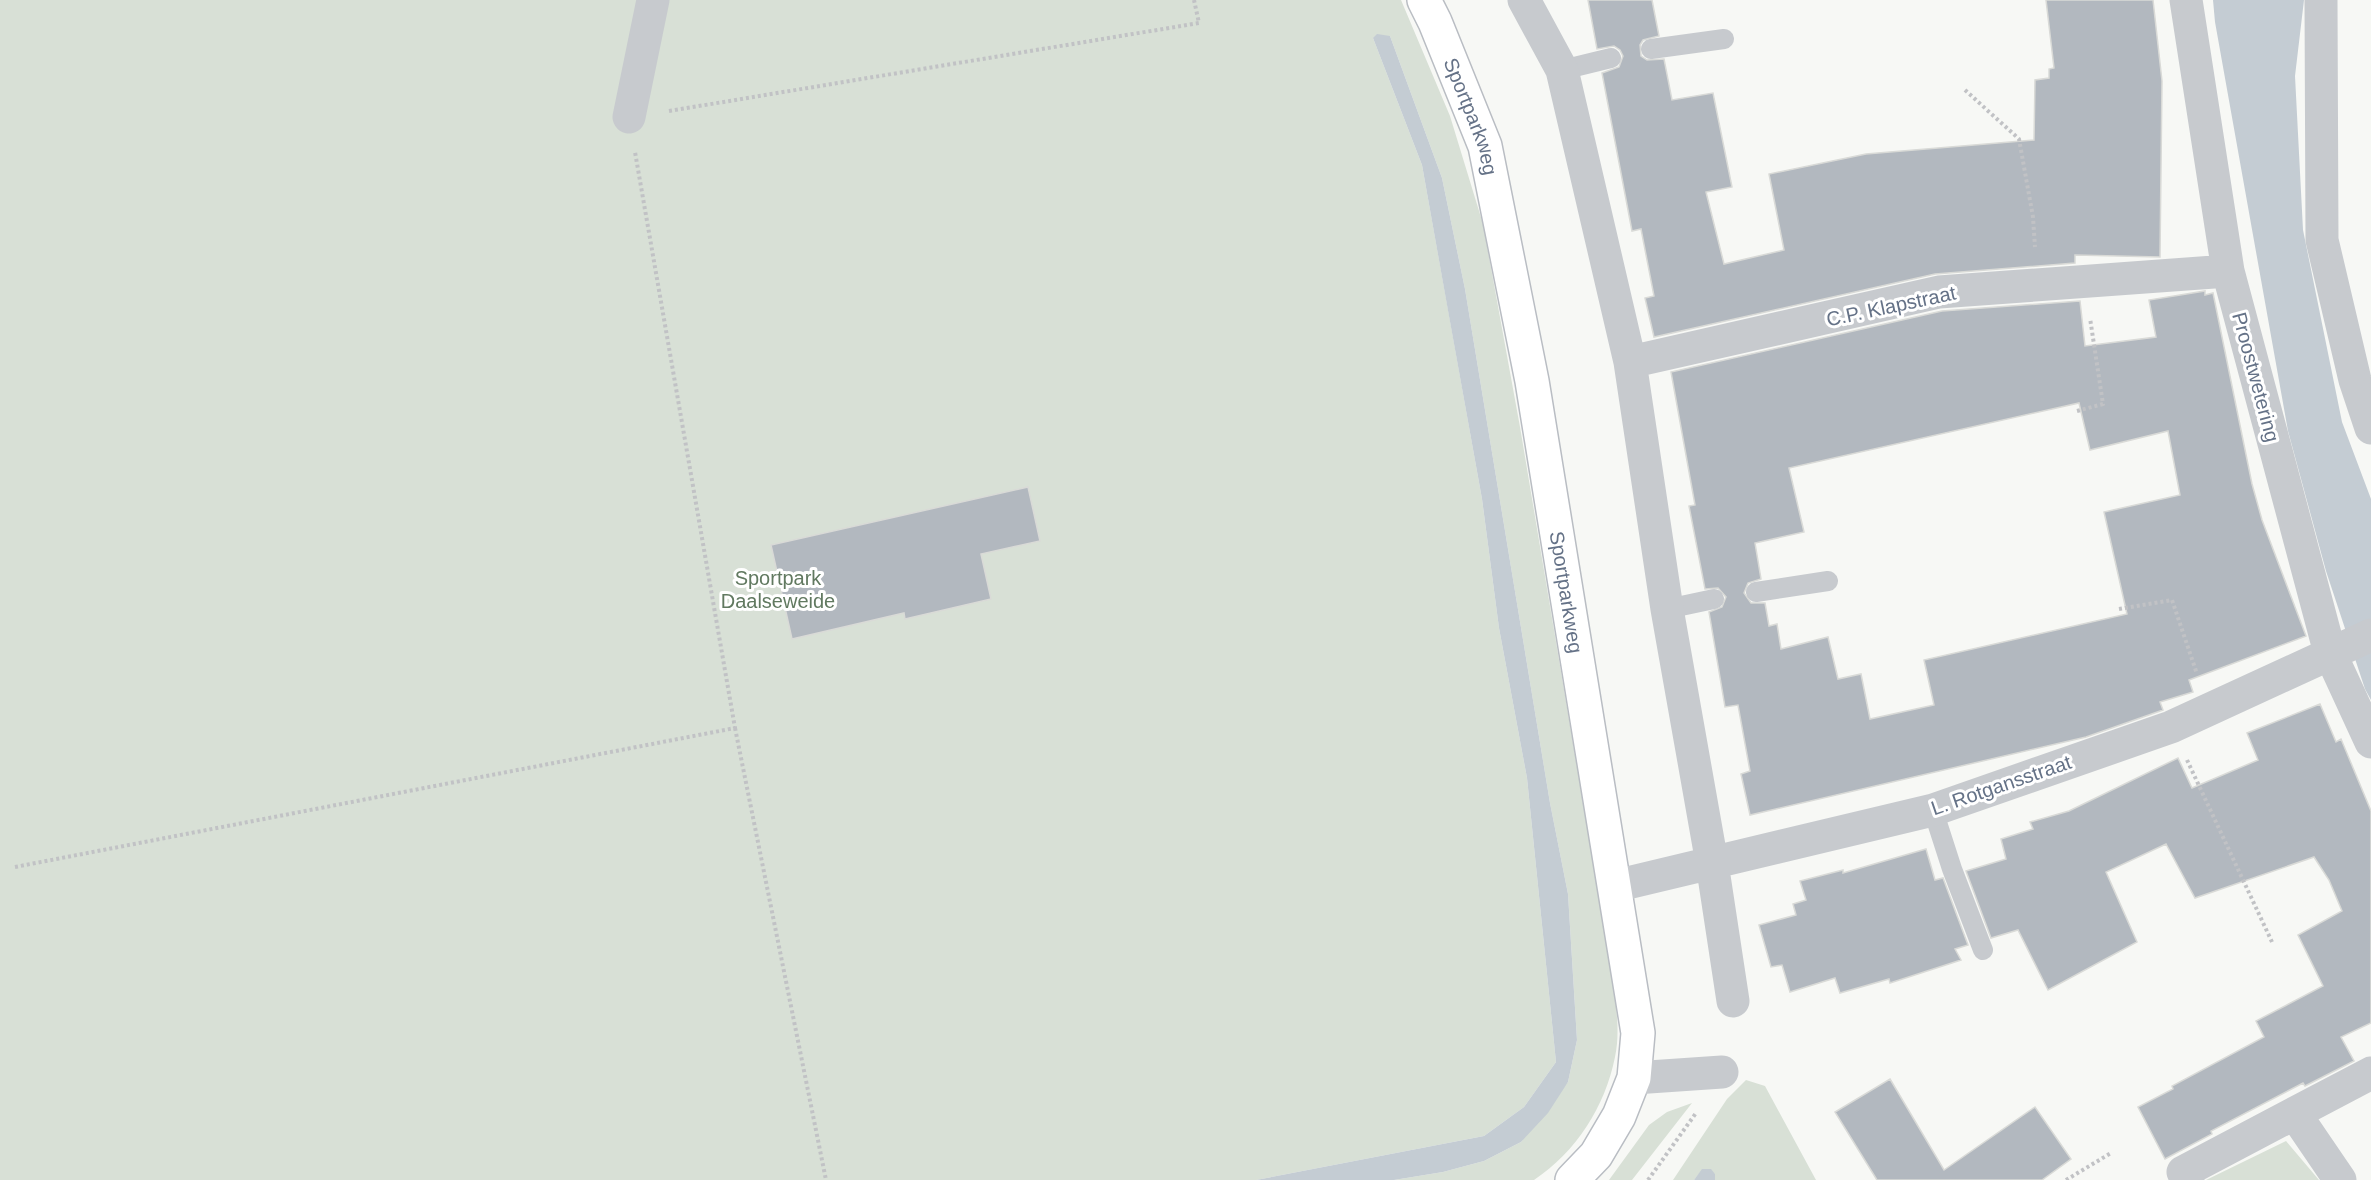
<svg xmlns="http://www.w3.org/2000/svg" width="2371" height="1180" font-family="Helvetica,sans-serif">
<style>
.green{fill:#d8e0d6}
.water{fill:#c4ccd3}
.building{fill:#b2b8bf;stroke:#d9dad7;stroke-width:1.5;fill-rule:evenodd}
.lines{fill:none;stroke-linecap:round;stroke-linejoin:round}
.secondary-casing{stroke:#b9bdc3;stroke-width:36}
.path{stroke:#c1c2c5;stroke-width:4;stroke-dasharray:3 3;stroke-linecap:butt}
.lane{stroke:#c7cace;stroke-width:20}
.street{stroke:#c7cace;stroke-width:33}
.secondary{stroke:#fff;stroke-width:33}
.labels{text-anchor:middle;stroke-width:6;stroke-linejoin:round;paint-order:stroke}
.street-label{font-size:20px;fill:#657287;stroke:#fff}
.park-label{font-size:20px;fill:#617960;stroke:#fff}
</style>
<rect width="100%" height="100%" fill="#f7f8f5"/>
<!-- green -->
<path class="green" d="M 0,0 L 1401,0 L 1450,116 L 1483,224 L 1520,427 L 1611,970 C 1615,998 1621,1029 1615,1057 C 1605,1107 1576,1152 1534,1180 L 1394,1180 L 1443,1172 L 1484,1161 L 1521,1142 L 1568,1082 L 1577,1040 L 1568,894 L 1550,803 L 1465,289 L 1442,178 L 1390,36 L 1373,38 L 1422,165 L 1482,499 L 1499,628 L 1527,778 L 1556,1062 L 1524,1107 L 1484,1136 L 1256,1180 L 0,1180 Z
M 1746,1080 L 1765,1086 L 1816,1180 L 1715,1180 L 1715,1174 L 1703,1169 L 1694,1180 L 1673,1180 L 1727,1099 Z
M 1692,1103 L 1632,1180 L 1609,1180 L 1649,1125 L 1667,1112 Z
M 2286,1141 L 2319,1180 L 2206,1180 Z"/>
<!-- water -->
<path class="water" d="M 2213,0 L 2304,0 L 2295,76 L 2303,230 L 2342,422 L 2371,499 L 2371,700 L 2365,689 L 2326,571 L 2288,431 L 2215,22 Z
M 1377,34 L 1390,36 L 1442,178 L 1465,289 L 1550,803 L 1568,894 L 1577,1040 L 1568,1082 L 1548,1113 L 1521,1142 L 1484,1161 L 1443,1172 L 1394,1180 L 1256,1180 L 1484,1136 L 1524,1107 L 1556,1062 L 1527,778 L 1499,628 L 1482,499 L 1447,305 L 1422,165 L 1373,38 Z
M 1702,1169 L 1711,1169 L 1715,1174 L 1715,1180 L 1694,1180 Z"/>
<!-- building -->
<path class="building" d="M 1588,0 L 1652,0 L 1659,36 L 1643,40 L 1640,45 L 1641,56 L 1647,60 L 1664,59 L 1672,100 L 1713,93 L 1732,187 L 1706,192 L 1724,264 L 1784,250 L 1769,174 L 1866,154 L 2034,140 L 2035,80 L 2049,78 L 2049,69 L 2054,68 L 2046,0 L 2153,0 L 2162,81 L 2160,257 L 2075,255 L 2075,263 L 1935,274 L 1654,337 L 1645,298 L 1654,296 L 1641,229 L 1632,231 L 1602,73 L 1619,67 L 1623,56 L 1620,50 L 1614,46 L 1597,49 Z
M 2205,291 L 2205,295 L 2213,293 L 2252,484 L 2262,520 L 2306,636 L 2189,680 L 2193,692 L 2160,702 L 2163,710 L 2086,737 L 1750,815 L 1741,774 L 1750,771 L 1738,705 L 1725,707 L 1709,612 L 1722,607 L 1726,597 L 1718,588 L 1705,589 L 1689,506 L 1695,505 L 1671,372 L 1942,311 L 2080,301 L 2085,346 L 2156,337 L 2149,300 ZM 2079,403 L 2090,450 L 2168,431 L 2180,495 L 2104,512 L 2127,614 L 1924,660 L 1934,705 L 1870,719 L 1861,674 L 1838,679 L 1828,637 L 1781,649 L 1777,624 L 1769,626 L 1765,603 L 1751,603 L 1744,593 L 1748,583 L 1761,579 L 1755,543 L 1804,532 L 1789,468 Z
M 1028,487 L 1040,541 L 981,554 L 991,599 L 905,619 L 904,613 L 792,639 L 771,545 Z
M 2320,704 L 2336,742 L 2341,739 L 2371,811 L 2371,1023 L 2341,1037 L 2354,1061 L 2305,1086 L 2303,1083 L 2211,1131 L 2212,1134 L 2165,1159 L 2138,1107 L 2173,1089 L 2172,1086 L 2264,1037 L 2256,1021 L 2323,986 L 2298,935 L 2342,911 L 2329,880 L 2314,857 L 2195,898 L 2166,844 L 2106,872 L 2137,942 L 2048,990 L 2018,930 L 1991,938 L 1966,871 L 2006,859 L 2001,839 L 2033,829 L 2030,822 L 2069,811 L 2178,758 L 2192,788 L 2258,760 L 2247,733 Z
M 1926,849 L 1935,880 L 1943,878 L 1968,945 L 1955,949 L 1961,960 L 1890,983 L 1889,979 L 1840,993 L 1835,978 L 1790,992 L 1782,965 L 1771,967 L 1759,925 L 1796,915 L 1793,904 L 1806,900 L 1800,881 L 1843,870 L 1843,873 Z
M 1890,1079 L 1944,1170 L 2035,1107 L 2071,1159 L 2042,1180 L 1877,1180 L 1835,1112 Z"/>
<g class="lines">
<defs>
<g id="secondary">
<path id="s1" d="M 1424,0 L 1435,22 L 1485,146 L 1532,381 L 1638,1033 L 1634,1078 L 1619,1116 L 1596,1155 L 1572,1180"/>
</g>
</defs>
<!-- secondary casing -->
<use href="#secondary" class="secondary-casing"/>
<!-- path -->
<path class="path" d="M 1965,90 L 2019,139 L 2033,217 L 2035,247
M 669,111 L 1199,23 L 1194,0
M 2077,411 L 2103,404 L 2090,318
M 2119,609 L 2172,600 L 2197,674
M 735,728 L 826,1180
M 2187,760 L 2272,942
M 15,867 L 735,728 L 635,152
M 1648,1180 L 1696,1113
M 2066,1180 L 2111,1153"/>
<!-- lane -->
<path class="lane" d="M 1651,49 L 1724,39
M 1562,70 L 1611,58
M 1756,592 L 1828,581
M 1667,609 L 1714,599
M 1933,810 L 1952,869 L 1983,950"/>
<!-- street -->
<path class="street" d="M 1524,0 L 1562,70 L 1630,362 L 1667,609 L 1712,863 L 1733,1001
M 2186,0 L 2228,271 L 2330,653 L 2371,742
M 2321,0 L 2322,240 L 2355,380 L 2371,428
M 629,117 L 653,0
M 1630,362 L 1939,292 L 2228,271
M 1615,886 L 1933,810 L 2171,727 L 2371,635
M 1634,1078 L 1722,1072
M 2295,1114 L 2340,1180
M 2188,1180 L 2183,1172 L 2371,1073"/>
<!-- secondary -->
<use href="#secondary" class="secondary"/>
</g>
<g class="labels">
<!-- street labels -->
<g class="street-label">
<text dy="7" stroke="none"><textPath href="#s1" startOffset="126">Sportparkweg</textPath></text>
<text transform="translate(1891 306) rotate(-12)" y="7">C.P. Klapstraat</text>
<text transform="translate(2256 377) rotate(75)" y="7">Proostwetering</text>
<text dy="7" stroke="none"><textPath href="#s1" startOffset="612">Sportparkweg</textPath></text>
<text transform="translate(2001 785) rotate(-19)" y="7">L. Rotgansstraat</text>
</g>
<!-- park labels -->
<g class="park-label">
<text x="778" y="585">Sportpark<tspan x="778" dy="23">Daalseweide</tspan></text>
</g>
</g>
</svg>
